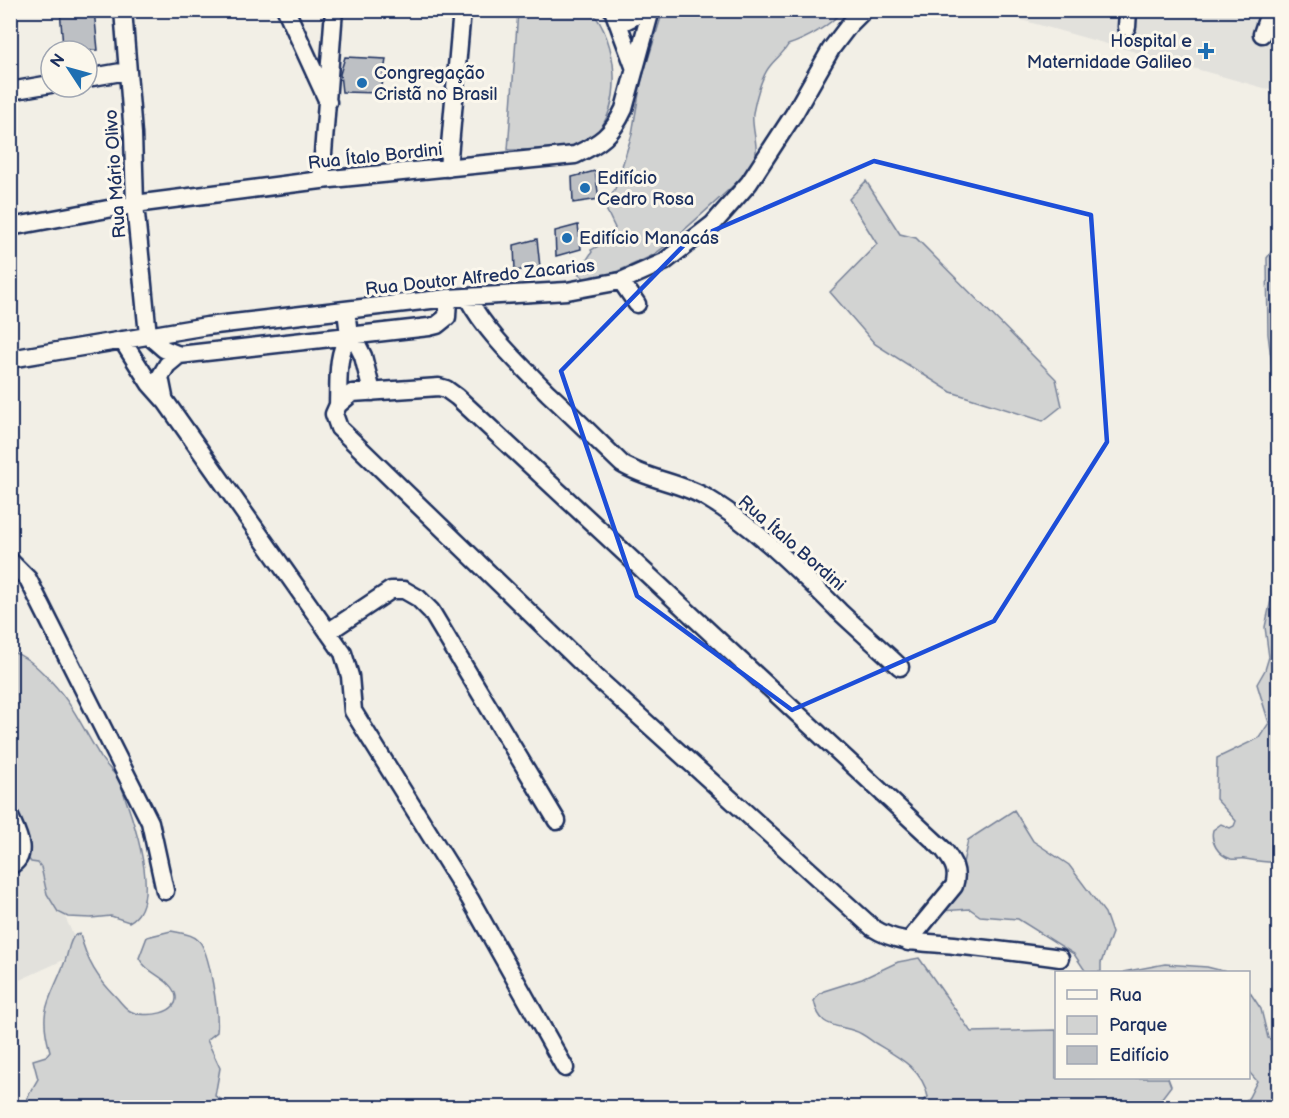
<svg xmlns="http://www.w3.org/2000/svg" width="1289" height="1118" font-family="'Balsamiq Sans',sans-serif">
<style>
.built{fill:#e2e1dc}
.green{fill:#d2d3d2;stroke:#768198;stroke-width:1.5}
.building{fill:#bdc0c4;stroke:#1b2f5e;stroke-width:1.5}
.lines{fill:none;stroke-linecap:round;stroke-linejoin:round}
.minor-casing{stroke:#1b2f5e;stroke-width:21}
.minor{stroke:#fbf7ec;stroke-width:16}
.marked{fill:none;stroke:#1d4ed8;stroke-width:4.5;stroke-linejoin:round}
.poi-dot{fill:#1f6fb2;stroke:#fbf7ec;stroke-width:2}
.labels{text-anchor:middle;stroke-width:6;stroke-linejoin:round;paint-order:stroke}
.poi-label{font-size:18px;fill:#1b2f5e;stroke:#fbf7ec;text-anchor:start}
.street-label{font-size:18px;fill:#1b2f5e;stroke:#fbf7ec}
</style>
<rect width="100%" height="100%" fill="#f2efe6"/>
<filter id="ink" filterUnits="userSpaceOnUse"><feTurbulence type="fractalNoise" baseFrequency=".0167" numOctaves="2"/><feDisplacementMap in="SourceGraphic" scale="12" xChannelSelector="R" yChannelSelector="G"/><feConvolveMatrix kernelMatrix="1 2 1 2 8 2 1 2 1" color-interpolation-filters="sRGB"/></filter>
<g filter="url(#ink)">
<!-- built -->
<path class="built" d="M 989,11 L 1278,11 L 1278,92 Z
M 10,796 L 81,952 L 11,984 L 10,984 Z"/>
<!-- green -->
<path class="green" d="M 518,11 L 591,11 C 617,38 625,108 594,135 C 589,139 579,144 573,146 C 561,151 524,149 508,150 Z
M 663,11 L 843,11 C 827,27 809,38 788,45 C 783,54 776,58 770,66 C 761,77 756,98 753,113 C 751,129 760,146 754,163 C 751,172 664,249 653,255 C 633,266 611,272 591,284 L 578,273 L 592,252 L 591,250 L 607,241 L 615,228 L 605,207 L 615,189 L 632,134 L 641,82 Z
M 866,181 L 900,234 L 916,238 L 1056,379 L 1062,406 L 1043,421 L 951,392 L 875,344 L 830,292 L 877,244 L 849,199 Z
M 1278,242 L 1278,424 L 1273,403 L 1271,358 L 1268,334 L 1267,258 Z
M 1278,552 L 1278,862 C 1267,863 1257,861 1245,859 C 1241,858 1235,860 1231,859 C 1218,855 1210,842 1213,830 L 1221,824 L 1230,828 L 1234,826 L 1236,821 L 1216,799 L 1217,758 L 1259,738 L 1269,723 L 1257,684 L 1265,670 L 1269,657 L 1265,627 L 1271,600 L 1273,569 Z
M 10,651 C 25,656 33,663 44,674 C 72,701 80,724 100,756 C 104,764 112,770 117,777 C 122,784 124,795 127,803 C 136,829 162,906 129,922 L 111,916 L 91,918 L 68,917 L 58,912 L 47,894 L 41,867 L 38,863 L 31,862 L 28,858 L 11,820 Z
M 1014,810 L 1033,841 L 1069,865 L 1105,913 L 1112,933 L 1101,963 L 1101,972 L 1086,972 L 1074,954 L 1018,919 L 980,916 L 970,909 L 941,911 L 960,877 L 968,840 Z
M 171,931 C 179,933 191,933 198,940 C 210,950 219,1016 217,1032 L 207,1040 L 220,1068 L 215,1096 L 235,1107 L 27,1107 L 28,1096 L 38,1079 L 33,1060 L 46,1056 L 50,1051 C 37,1007 51,1000 65,961 C 69,952 68,942 75,935 L 80,934 C 87,961 97,978 117,998 C 121,1003 125,1008 130,1011 C 144,1019 183,1014 175,993 C 168,977 146,973 139,958 L 147,937 Z
M 919,958 L 971,1032 L 1056,1030 L 1056,1078 L 1168,1078 L 1171,1086 L 1155,1107 L 916,1107 L 928,1097 C 923,1069 897,1056 875,1043 C 869,1039 862,1033 855,1031 C 833,1024 820,1028 814,1001 L 818,995 L 824,991 L 862,979 L 898,962 Z
M 1165,964 L 1207,967 L 1227,972 L 1123,972 Z
M 1249,991 L 1261,1009 L 1268,1038 L 1278,1043 L 1278,1107 L 1241,1107 L 1249,1097 L 1257,1081 L 1249,1072 Z"/>
<!-- building -->
<path class="building" d="M 60,10 L 94,10 L 98,50 L 69,51 L 69,46 L 63,46 Z
M 345,57 L 386,59 L 381,93 L 342,92 L 340,74 Z
M 595,171 L 599,199 L 573,203 L 572,177 Z
M 578,225 L 581,249 L 556,256 L 555,231 Z
M 537,239 L 540,267 L 515,271 L 514,245 Z"/>
<g class="lines">
<defs>
<path id="minor" d="M 123,10 L 133,134 L 135,204 L 148,335
M 286,10 L 328,102
M 613,10 L 635,69
M 625,21 L 647,10
M 1127,27 L 1128,10
M 1262,34 L 1270,10
M 87,78 L 127,71
M 10,91 L 51,84
M 448,168 L 462,10
M 321,180 L 334,10
M 10,227 L 135,204 L 321,180 L 575,155 C 601,143 612,135 624,109 L 651,10
M 621,281 L 637,304
M 467,297 C 487,334 519,363 548,393 C 573,416 597,440 622,464 C 648,480 680,482 707,498 C 757,528 798,570 839,611 C 859,630 880,648 900,667
M 346,310 L 349,335 L 357,344 L 363,356 L 372,392
M 148,335 L 164,349 L 179,355 L 429,327 L 437,325 L 447,317 L 448,298
M 122,340 L 150,384 L 166,402 L 343,653 L 350,676 L 353,711 L 470,899 L 565,1068
M 10,359 L 207,326 L 448,298 L 567,291 L 621,281 L 664,262 L 713,224 L 749,183 L 794,114 L 831,49 L 850,24 L 864,10
M 164,397 L 160,377 L 167,365 L 179,355
M 338,405 C 339,380 336,356 349,335
M 10,561 L 28,579 L 150,822 L 165,891
M 328,632 L 391,590 L 404,590 L 418,598 L 431,611 L 557,821
M 10,817 C 17,833 30,855 10,866
M 908,942 L 954,886 C 959,871 953,862 944,850 L 457,397 L 446,389 L 439,387 L 352,393 L 338,405 L 334,414 L 339,428 L 597,678 L 873,928 C 898,944 926,942 954,945 C 989,949 1025,953 1060,958"/>
</defs>
<!-- minor casing -->
<use href="#minor" class="minor-casing"/>
<!-- minor -->
<use href="#minor" class="minor"/>
</g>
</g>
<!-- marked area -->
<path class="marked" d="M 874,161 L 1091,215 L 1107,442 L 994,621 L 792,710 L 637,596 L 561,371 L 687,242 Z"/>
<!-- markers -->
<g class="poi-dot">
<path d="M1203 42h6v6h6v6h-6v6h-6v-6h-6v-6h6z"/>
<circle cx="362" cy="83" r="6"/>
<circle cx="585" cy="188" r="6"/>
<circle cx="567" cy="238" r="6"/>
</g>
<g class="labels">
<!-- poi labels -->
<g class="poi-label">
<text x="1192" y="47" text-anchor="end">Hospital e<tspan x="1192" dy="21">Maternidade Galileo</tspan></text>
<text x="374" y="79">Congregação<tspan x="374" dy="21">Cristã no Brasil</tspan></text>
<text x="597" y="184">Edifício<tspan x="597" dy="21">Cedro Rosa</tspan></text>
<text x="579" y="244">Edifício Manacás</text>
</g>
<!-- street labels -->
<g class="street-label">
<text transform="translate(375 156) rotate(-6)" y="6">Rua Ítalo Bordini</text>
<text transform="translate(115 174) rotate(-94)" y="6">Rua Mário Olivo</text>
<text transform="translate(480 277) rotate(-6)" y="6">Rua Doutor Alfredo Zacarias</text>
<text transform="translate(792 543) rotate(41)" y="6">Rua Ítalo Bordini</text>
</g>
</g>
<!-- margin -->
<rect width="1289" height="1118" fill="none" stroke="#fbf7ec" stroke-width="36"/>
<rect x="18" y="18" width="1253" height="1082" fill="none" stroke="#1b2f5e" stroke-width="2" filter="url(#ink)"/>
<!-- legend -->
<rect x="1055" y="971" width="195" height="108" fill="#fbf7ec" stroke="#a1a7b3" stroke-width="1.5"/>
<rect x="1067" y="990" width="30" height="9" fill="#fbf7ec" stroke="#a1a7b3" stroke-width="1.5"/>
<text x="1109" y="1001" font-size="18" fill="#1b2f5e">Rua</text>
<rect x="1067" y="1016" width="30" height="18" fill="#d2d3d2" stroke="#a1a7b3" stroke-width="1.5"/>
<text x="1109" y="1031" font-size="18" fill="#1b2f5e">Parque</text>
<rect x="1067" y="1046" width="30" height="18" fill="#bdc0c4" stroke="#a1a7b3" stroke-width="1.5"/>
<text x="1109" y="1061" font-size="18" fill="#1b2f5e">Edifício</text>
<!-- north arrow -->
<g transform="translate(69 69) rotate(306)"><circle r="28" fill="#fbf7ec" stroke="#a1a7b3" stroke-width="1.5"/>
<path d="M0-4.5L10 22L0 15L-10 22Z" fill="#1f6fb2"/>
<text y="-9" font-size="16" font-weight="bold" text-anchor="middle" fill="#1b2f5e">N</text>
</g>
</svg>
